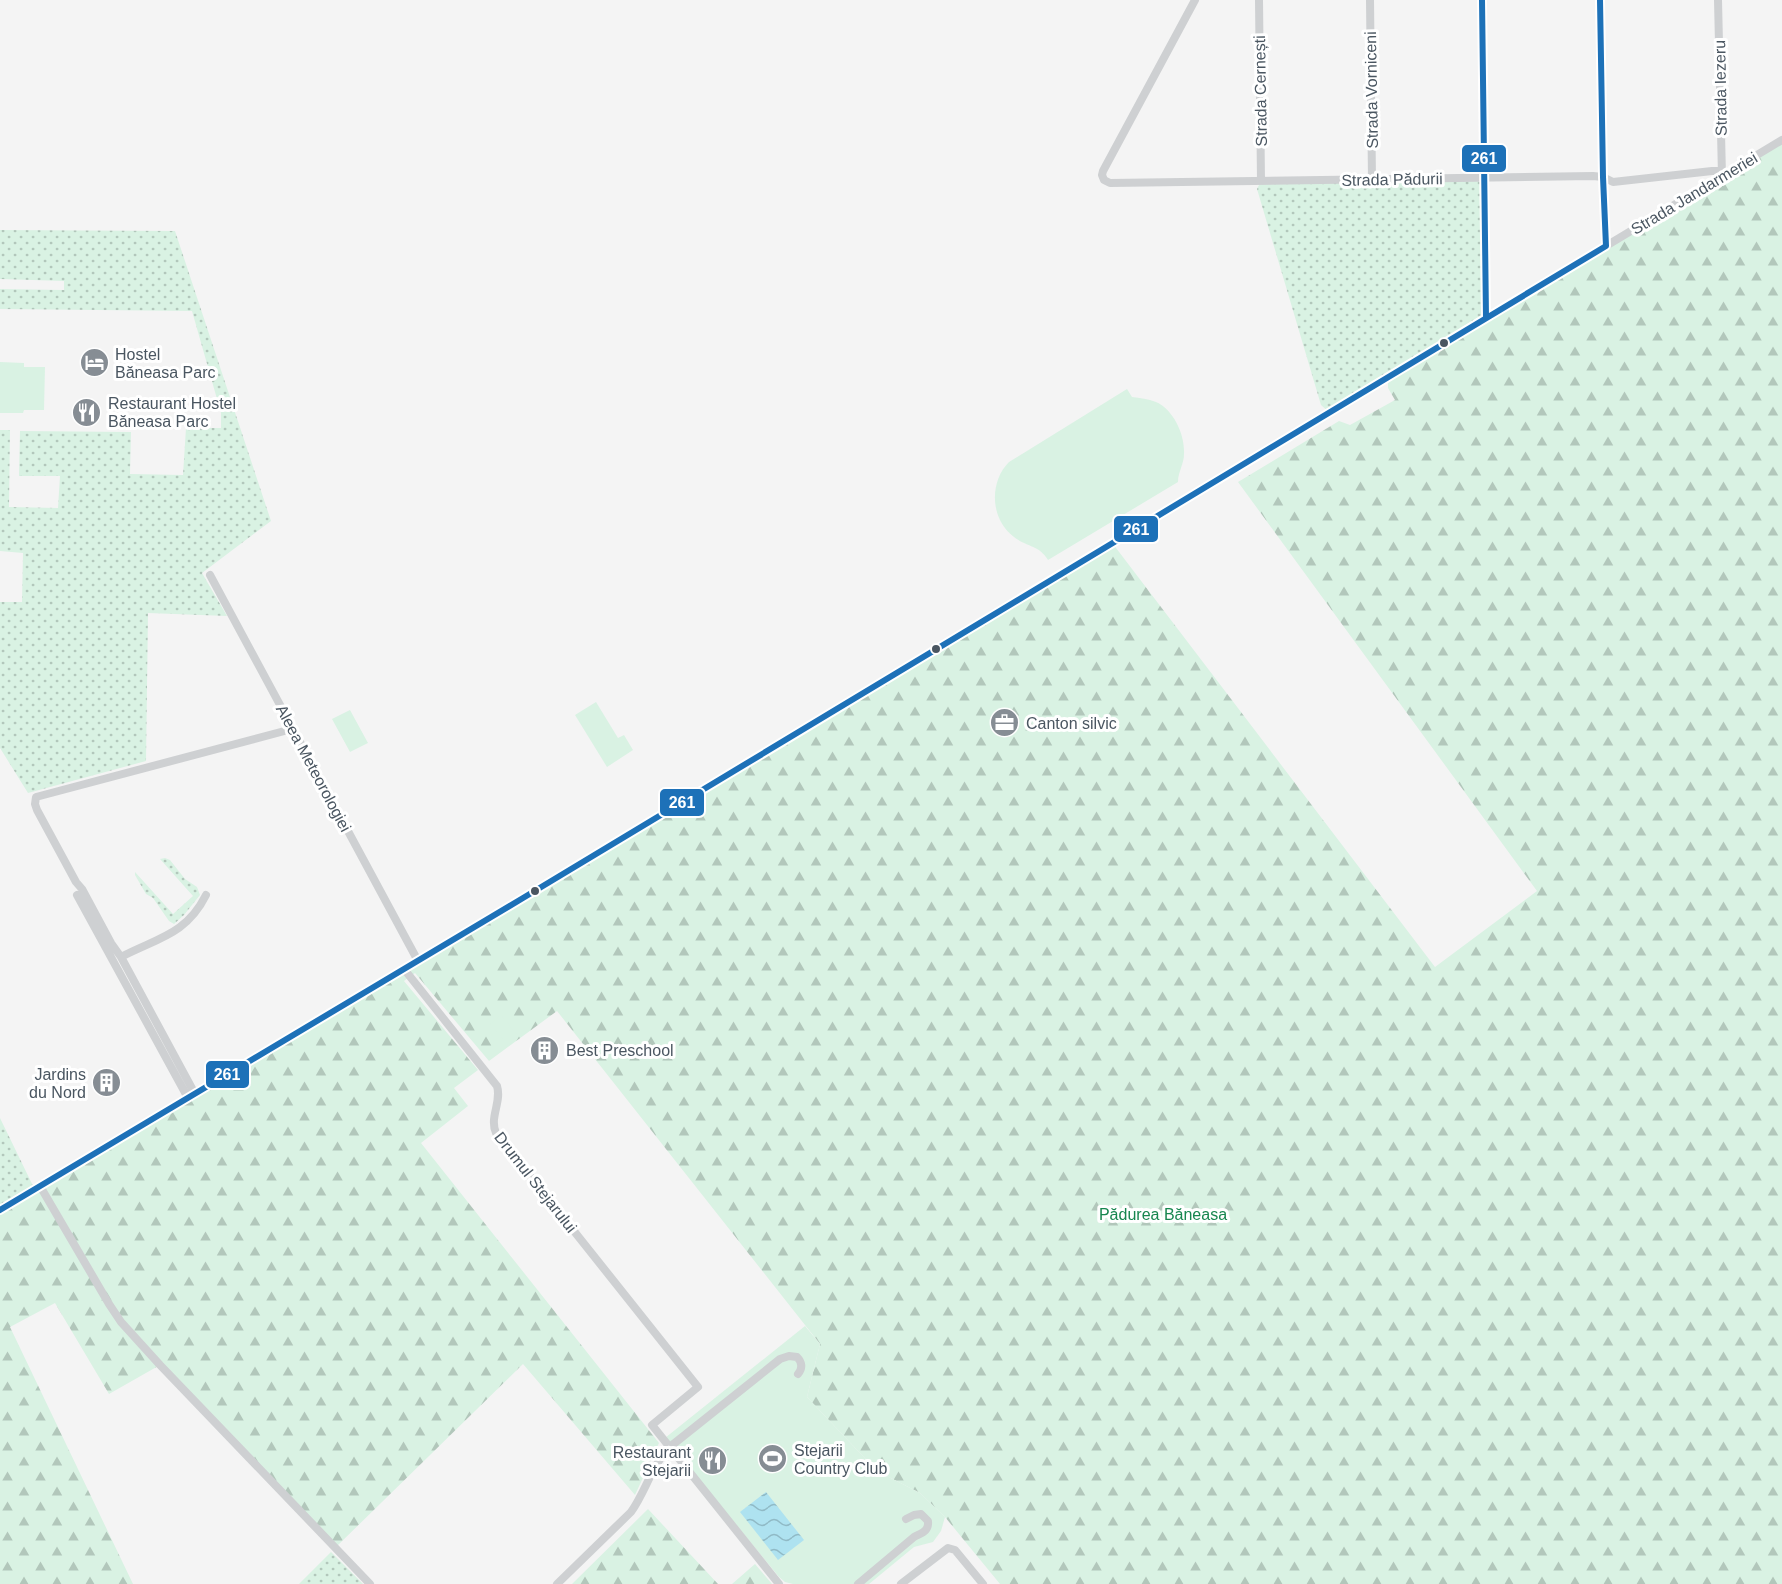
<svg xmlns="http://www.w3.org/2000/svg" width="1782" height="1584" font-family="Arial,sans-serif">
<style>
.grass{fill:url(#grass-dots)}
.forest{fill:url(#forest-firs)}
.pitch{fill:#d9f2e3}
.water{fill:url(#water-waves)}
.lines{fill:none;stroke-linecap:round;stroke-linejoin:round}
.minor{stroke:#ced0d2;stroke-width:8}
.bus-1-casing{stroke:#fff;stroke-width:10}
.bus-1{stroke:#1d71b8;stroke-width:6}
.bus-dot{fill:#4a5661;stroke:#fff;stroke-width:2}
.labels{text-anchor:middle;stroke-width:6;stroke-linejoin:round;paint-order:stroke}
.street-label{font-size:16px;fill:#4a5661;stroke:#fff}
.poi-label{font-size:16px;fill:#4a5661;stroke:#fff;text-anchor:start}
.park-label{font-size:16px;fill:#17864f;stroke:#fff}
.line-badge{stroke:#fff;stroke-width:2}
.badge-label{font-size:16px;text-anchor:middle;font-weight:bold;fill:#fff}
</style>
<defs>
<pattern id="grass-dots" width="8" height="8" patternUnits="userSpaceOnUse" patternTransform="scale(1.5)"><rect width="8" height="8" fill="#d9f2e3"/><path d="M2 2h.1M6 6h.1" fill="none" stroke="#b2c7bb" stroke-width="1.8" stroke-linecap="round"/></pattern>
<pattern id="forest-firs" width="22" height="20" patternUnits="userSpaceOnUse" patternTransform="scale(1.5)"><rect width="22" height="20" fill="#d9f2e3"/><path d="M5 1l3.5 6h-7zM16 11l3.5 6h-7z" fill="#b2c7bb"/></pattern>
<pattern id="water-waves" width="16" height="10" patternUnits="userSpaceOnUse" patternTransform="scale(1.5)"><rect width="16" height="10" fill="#aee2f0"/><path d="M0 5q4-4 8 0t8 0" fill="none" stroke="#90bac6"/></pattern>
</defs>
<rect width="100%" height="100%" fill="#f4f4f4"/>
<!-- grass -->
<path class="grass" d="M 1484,178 L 1486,317 L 1330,413 L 1321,405 L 1257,189 L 1261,181 Z
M 0,230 L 175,231 L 271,521 L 202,573 L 227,616 L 148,613 L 146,761 L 28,793 L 0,748 L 0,602 L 22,602 L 23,553 L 0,551 L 0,430 L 10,430 L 9,507 L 58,508 L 60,476 L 19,476 L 20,431 L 131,432 L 130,474 L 183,475 L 186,428 L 221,428 L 221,413 L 192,311 L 0,309 L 0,289 L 64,290 L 64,281 L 0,279 Z
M 165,858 L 170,860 L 185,879 L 197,887 L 200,895 L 184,915 L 174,924 L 169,921 L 153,898 L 146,894 L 135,875 L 135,872 L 173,914 L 193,896 L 160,859 Z
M 0,1118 L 35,1190 L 0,1210 Z
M 331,1552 L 363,1584 L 299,1584 Z"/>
<!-- forest -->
<path class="forest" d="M 1782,140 L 1782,1584 L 1000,1584 L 945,1517 L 920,1493 L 877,1471 L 807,1397 L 820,1344 L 557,1011 L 489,1061 L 415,973 L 404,981 L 478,1070 L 454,1088 L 468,1106 L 421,1143 L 659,1443 L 635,1495 L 523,1364 L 335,1548 L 160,1365 L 109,1394 L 55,1303 L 10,1327 L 133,1584 L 0,1584 L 0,1210 L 1113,544 L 1435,967 L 1537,891 L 1238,482 L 1339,421 L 1350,425 L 1395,400 L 1388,388 L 1388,378 Z
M 648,1509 L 718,1584 L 572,1584 Z
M 755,1564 L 772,1584 L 732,1584 Z"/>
<!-- pitch -->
<path class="pitch" d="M 0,362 L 24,363 L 24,367 L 45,367 L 44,410 L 24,410 L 23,413 L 0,413 Z
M 1127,389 L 1132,397 C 1140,398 1148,399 1156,402 C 1174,410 1185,435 1184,454 C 1184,464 1178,472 1178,482 L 1048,560 C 1038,544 1028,548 1014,537 C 990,519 989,482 1009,462 Z
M 596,702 L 618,738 L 624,735 L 633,750 L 607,767 L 575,715 Z
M 350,710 L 368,743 L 350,752 L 332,719 Z
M 501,1015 L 518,1036 L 508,1045 L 490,1024 Z
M 805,1326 L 820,1344 L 807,1397 L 877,1471 L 920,1493 L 945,1517 L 941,1531 L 933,1542 L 914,1547 L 869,1584 L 793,1584 L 785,1582 L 779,1577 L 665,1438 Z"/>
<!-- water -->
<path class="water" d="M 766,1492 L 804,1540 L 778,1560 L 740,1512 Z"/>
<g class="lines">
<!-- minor -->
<path class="minor" d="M 1195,0 L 1103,171 L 1102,175 L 1104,180 L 1110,183 L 1593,176 L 1603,177 L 1613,182 L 1712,171 L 1718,171 L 1722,176
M 1259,0 L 1261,181
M 1370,0 L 1372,180
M 1482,0 L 1486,317
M 1600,0 L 1603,177 L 1606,246
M 1718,0 L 1722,176
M 210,575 L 418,961
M 77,895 L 188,1098
M 121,957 C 157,938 186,935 206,895
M 404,969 L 497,1086 C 502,1102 489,1117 496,1133 L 698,1387 L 652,1425 L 779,1584
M 195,1094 L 121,957 L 111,943 L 82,889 L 76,882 L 37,810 L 35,804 L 36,797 L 292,729
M 40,1186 L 109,1304 L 121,1322 L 160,1365 L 370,1584
M 0,1210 L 523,898 L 1782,140
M 557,1584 L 631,1512 C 646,1491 652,1464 671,1446 L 780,1359 L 789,1356 L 797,1357 C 802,1362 803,1368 798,1374
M 858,1584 L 914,1537 C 921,1533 929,1532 928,1521 L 921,1514 L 914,1515 L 906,1519
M 901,1584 L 948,1548 L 955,1550 L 983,1584"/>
<defs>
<path id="bus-1" d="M 1482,0 L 1486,317
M 0,1210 L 523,898 L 1606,246 L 1603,177 L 1600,0"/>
</defs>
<!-- bus-1 casing -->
<use href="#bus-1" class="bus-1-casing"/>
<!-- bus-1 -->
<use href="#bus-1" class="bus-1"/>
</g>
<!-- icons -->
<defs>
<symbol id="hotel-disc" viewBox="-11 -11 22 22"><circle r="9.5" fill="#868d94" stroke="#fff"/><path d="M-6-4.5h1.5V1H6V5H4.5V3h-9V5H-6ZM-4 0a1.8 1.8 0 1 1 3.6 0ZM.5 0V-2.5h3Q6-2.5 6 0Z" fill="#fff"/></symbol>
<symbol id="restaurant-disc" viewBox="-11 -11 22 22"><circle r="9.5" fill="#868d94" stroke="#fff"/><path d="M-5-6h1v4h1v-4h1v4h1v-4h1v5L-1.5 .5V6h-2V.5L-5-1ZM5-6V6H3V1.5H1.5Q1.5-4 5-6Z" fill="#fff"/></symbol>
<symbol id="office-disc" viewBox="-11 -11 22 22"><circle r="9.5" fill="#868d94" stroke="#fff"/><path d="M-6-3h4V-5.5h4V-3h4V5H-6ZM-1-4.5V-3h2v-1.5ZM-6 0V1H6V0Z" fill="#fff"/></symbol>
<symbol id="building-disc" viewBox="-11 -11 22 22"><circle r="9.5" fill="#868d94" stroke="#fff"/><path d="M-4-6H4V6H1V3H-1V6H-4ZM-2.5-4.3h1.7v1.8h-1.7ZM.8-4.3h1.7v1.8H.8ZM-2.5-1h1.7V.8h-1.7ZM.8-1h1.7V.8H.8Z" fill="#fff"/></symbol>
<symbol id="stadium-disc" viewBox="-11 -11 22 22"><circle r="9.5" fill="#868d94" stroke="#fff"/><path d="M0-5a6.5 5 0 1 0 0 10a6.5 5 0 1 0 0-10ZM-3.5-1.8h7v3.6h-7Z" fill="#fff"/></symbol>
</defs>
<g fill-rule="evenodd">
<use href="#hotel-disc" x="78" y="346" width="33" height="33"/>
<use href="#restaurant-disc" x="70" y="396" width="33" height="33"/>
<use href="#office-disc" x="988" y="706" width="33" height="33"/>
<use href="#building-disc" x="528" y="1034" width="33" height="33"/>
<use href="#building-disc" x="90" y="1066" width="33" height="33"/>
<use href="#stadium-disc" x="756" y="1442" width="33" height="33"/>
<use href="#restaurant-disc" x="696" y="1444" width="33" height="33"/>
</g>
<!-- markers -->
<g class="bus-dot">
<circle cx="1444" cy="343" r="5"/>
<circle cx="936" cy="649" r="5"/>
<circle cx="535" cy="891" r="5"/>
</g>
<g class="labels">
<!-- street labels -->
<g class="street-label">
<text transform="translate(1720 88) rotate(-91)" y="6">Strada Iezeru</text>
<text transform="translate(1371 90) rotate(-91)" y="6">Strada Vorniceni</text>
<text transform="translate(1260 91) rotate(-91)" y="6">Strada Cernești</text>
<text transform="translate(1392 179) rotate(-1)" y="6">Strada Pădurii</text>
<text transform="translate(1694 193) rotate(-31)" y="6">Strada Jandarmeriei</text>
<text transform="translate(314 768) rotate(62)" y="6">Aleea Meteorologiei</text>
<text transform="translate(536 1182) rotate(52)" y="6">Drumul Stejarului</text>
</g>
<!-- poi labels -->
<g class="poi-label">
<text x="115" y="360">Hostel<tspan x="115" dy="18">Băneasa Parc</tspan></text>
<text x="108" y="409">Restaurant Hostel<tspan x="108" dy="18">Băneasa Parc</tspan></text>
<text x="1026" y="729">Canton silvic</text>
<text x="566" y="1056">Best Preschool</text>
<text x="86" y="1080" text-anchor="end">Jardins<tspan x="86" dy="18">du Nord</tspan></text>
<text x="794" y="1456">Stejarii<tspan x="794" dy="18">Country Club</tspan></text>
<text x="691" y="1458" text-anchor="end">Restaurant<tspan x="691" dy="18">Stejarii</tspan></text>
</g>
<!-- park labels -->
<g class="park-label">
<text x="1163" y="1220">Pădurea Băneasa</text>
</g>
</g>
<g class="line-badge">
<rect x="1461" y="144" width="46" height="29" rx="6" fill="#1d71b8"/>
<rect x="1113" y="515" width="46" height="28" rx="6" fill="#1d71b8"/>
<rect x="659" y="788" width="46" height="29" rx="6" fill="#1d71b8"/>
<rect x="205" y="1060" width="45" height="29" rx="6" fill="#1d71b8"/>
</g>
<g class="badge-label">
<text x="1484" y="164">261</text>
<text x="1136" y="535">261</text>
<text x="682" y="808">261</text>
<text x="227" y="1080">261</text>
</g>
</svg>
